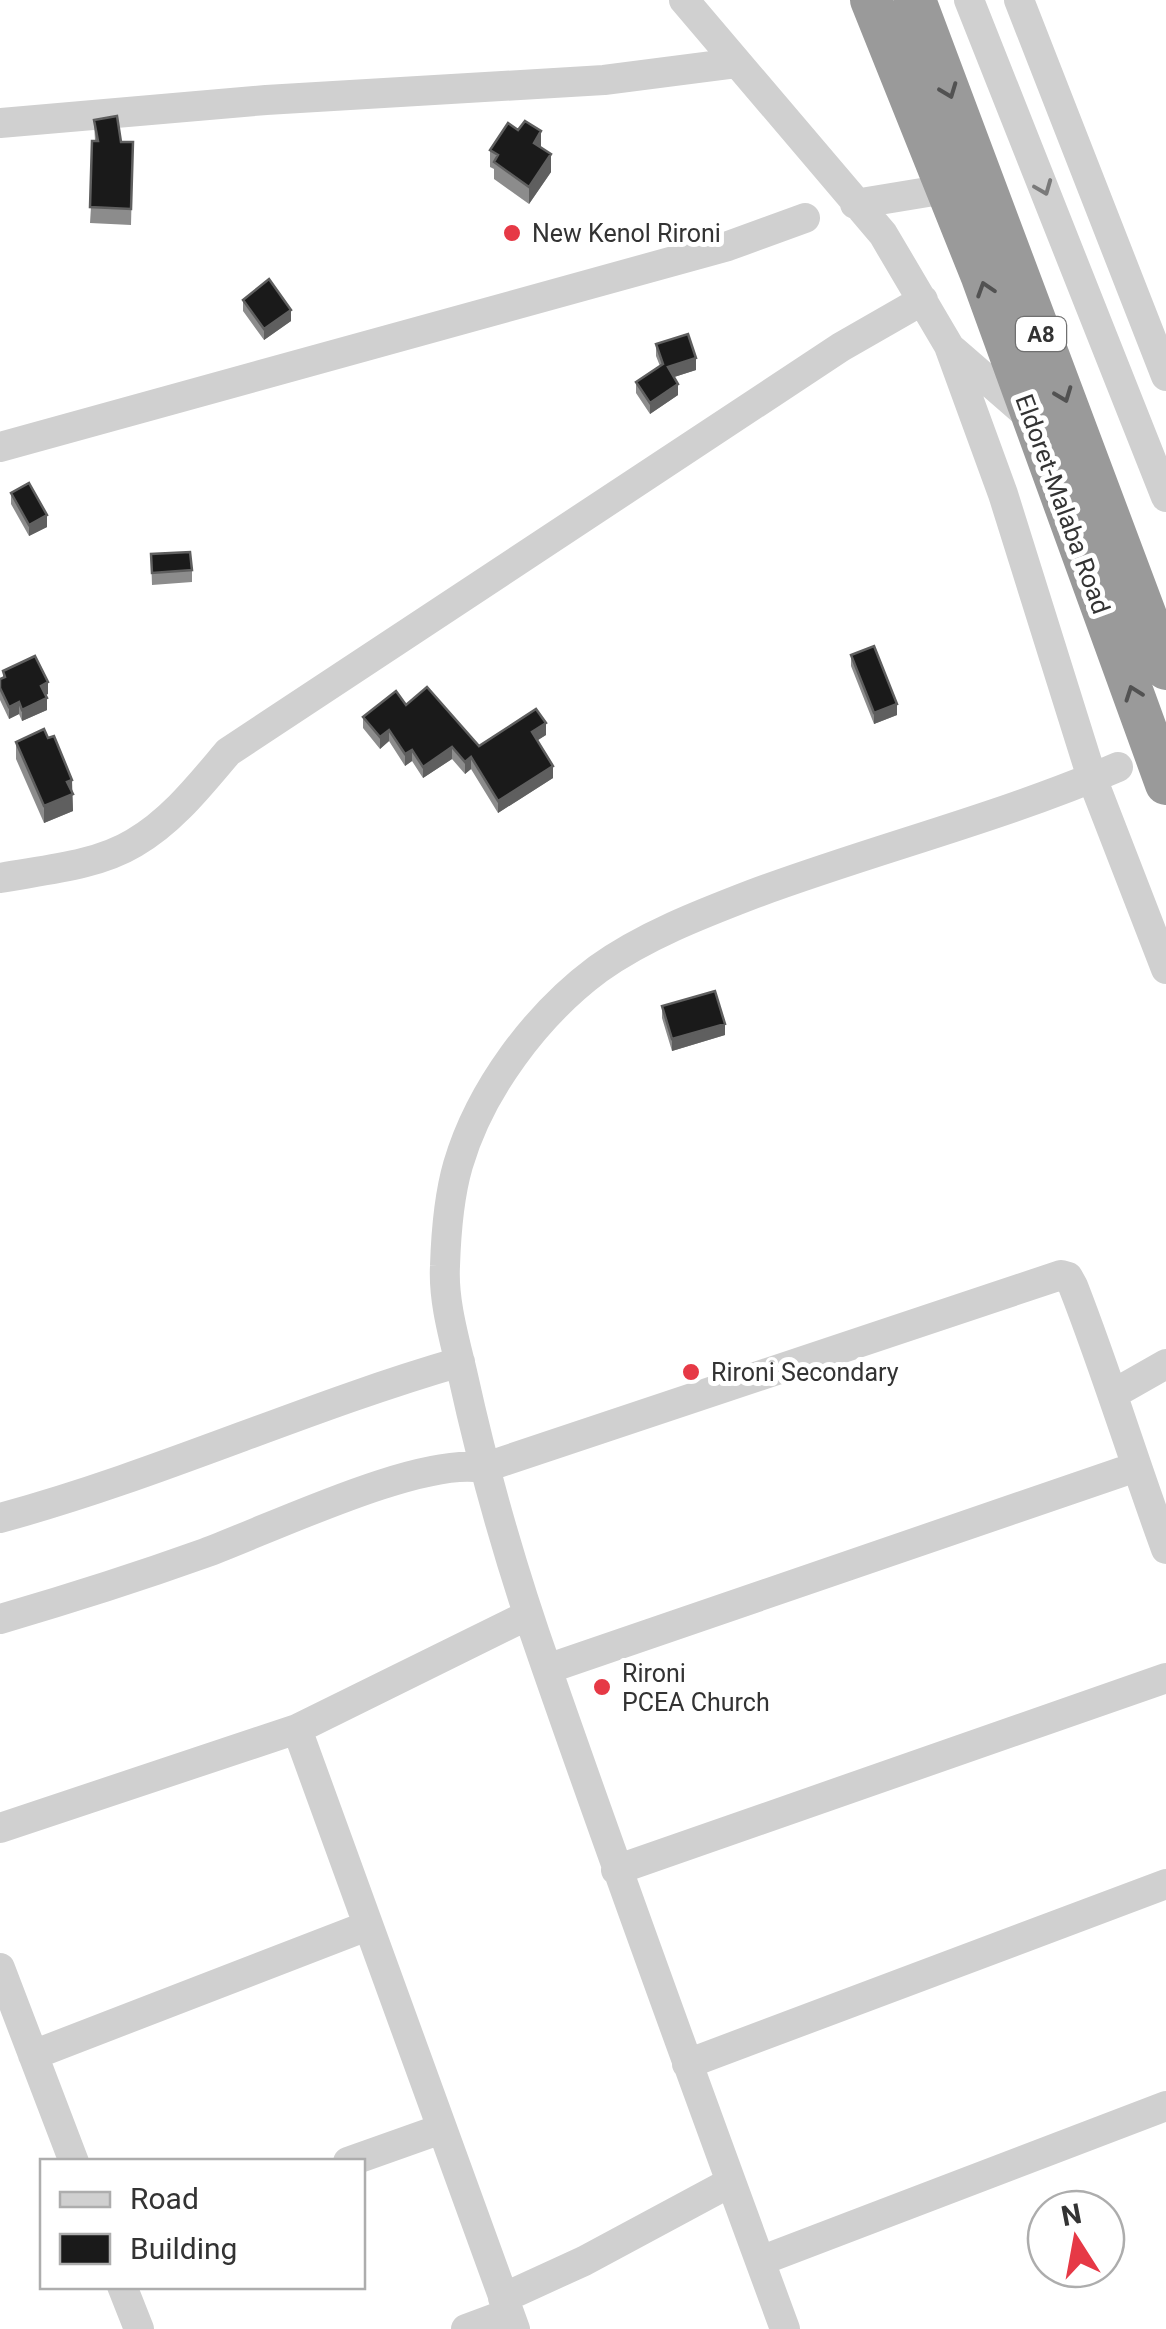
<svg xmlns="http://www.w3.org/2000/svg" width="1166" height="2329" font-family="Roboto,sans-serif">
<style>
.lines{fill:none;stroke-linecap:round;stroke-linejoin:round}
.minor{stroke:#d0d0d0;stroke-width:30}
.highway{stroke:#9a9a9a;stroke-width:42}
.wall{fill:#8c8c8c}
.shaded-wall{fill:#5f5f5f}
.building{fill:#1a1a1a;stroke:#5f5f5f;stroke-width:2.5}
.oneway{stroke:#525252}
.oneway2{stroke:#7a7a7a}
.poi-dot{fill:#e63946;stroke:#fff;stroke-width:4}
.labels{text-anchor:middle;stroke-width:10;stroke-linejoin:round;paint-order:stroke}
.shield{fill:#fff;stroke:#707070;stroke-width:2.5}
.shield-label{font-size:22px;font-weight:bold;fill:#333}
.poi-label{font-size:25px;fill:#333;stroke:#fff;text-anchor:start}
.street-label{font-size:25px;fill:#333;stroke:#fff}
</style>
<rect width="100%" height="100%" fill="#fff"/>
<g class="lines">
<!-- minor -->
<path class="minor" d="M 684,0 L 883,234 L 949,346 L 1003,494 L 1092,778 L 1166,969
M 969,0 L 1166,497
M 1019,0 L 1166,376
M 0,123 L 266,100 L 604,80 L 736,63
M 855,204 L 946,189
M 954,351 L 1031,418
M 0,447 L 728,246 L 805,218
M 0,878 C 43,870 96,866 134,843 C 172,821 200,785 228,752 L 841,347 L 923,300
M 1115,1393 L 1166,1364
M 0,1518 C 156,1476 304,1407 460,1362
M 0,1619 C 69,1599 138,1577 205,1553 C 270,1529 421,1456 483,1468 L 1061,1275 L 1068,1277 L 1073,1286 C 1107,1373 1134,1462 1166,1549
M 547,1669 L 1136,1467
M 0,1828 L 297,1729
M 616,1870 L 1166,1678
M 0,1968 L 74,2162
M 33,2055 L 367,1926
M 687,2064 L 1166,1884
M 348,2162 L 441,2129
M 760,2261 L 1166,2106
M 122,2286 L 139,2329
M 503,2298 L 584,2261 L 731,2182
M 466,2329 L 509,2313
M 515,2329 L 297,1729 L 528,1615
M 785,2329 C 704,2109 624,1890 547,1669 C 513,1573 485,1476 463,1376 C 455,1341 443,1302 445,1266 C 446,1234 449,1196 458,1165 C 480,1090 536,1015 598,969 C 644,936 701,914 753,894 C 874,849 1000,818 1118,767"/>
<!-- highway -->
<path class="highway" d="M 871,0 L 982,277 L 1166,784
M 915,0 L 1166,669"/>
</g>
<!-- wall -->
<path class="wall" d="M 94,120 L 121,142 L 133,142 L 131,225 L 90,223 L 95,141 Z
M 541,148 L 551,172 L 529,204 L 494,179 L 494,169 L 490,167 L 490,150 Z
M 243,300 L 291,321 L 264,340 L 243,311 Z
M 656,344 L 696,370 L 674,377 L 678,395 L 650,414 L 636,393 L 636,382 L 660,366 L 656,356 Z
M 11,493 L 47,527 L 29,536 L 11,504 Z
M 151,554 L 192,570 L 192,582 L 152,585 Z
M 851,655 L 897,715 L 874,724 L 851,666 Z
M 3,671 L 48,694 L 45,695 L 47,710 L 22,721 L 19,714 L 9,719 L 0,700 L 0,679 L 3,678 Z
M 406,705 L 479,746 L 546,735 L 537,740 L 553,778 L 498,813 L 471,769 L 465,774 L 452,759 L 423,778 L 412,761 L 405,766 L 389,741 L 380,749 L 363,728 L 363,717 Z
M 16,742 L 72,791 L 73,811 L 44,823 L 16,759 Z
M 662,1006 L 725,1035 L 672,1051 L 662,1018 Z"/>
<!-- shaded-wall -->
<path class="shaded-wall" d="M 541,131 L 541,148 L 534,143 Z
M 551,154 L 551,172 L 529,204 L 529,187 Z
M 291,310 L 291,321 L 264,340 L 264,329 Z
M 696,358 L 696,370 L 668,379 L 668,367 Z
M 678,384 L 678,395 L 650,414 L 650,403 Z
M 47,515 L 47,527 L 29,536 L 29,525 Z
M 48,682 L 48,694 L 41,697 L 41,686 Z
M 47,698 L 47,710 L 22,721 L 22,710 Z
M 19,702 L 19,714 L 9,719 L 9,707 Z
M 897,704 L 897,715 L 874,724 L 874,713 Z
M 546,723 L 546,735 L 532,744 L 532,732 Z
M 389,730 L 389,741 L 380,749 L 380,737 Z
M 452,747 L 452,759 L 423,778 L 423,767 Z
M 412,750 L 412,761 L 405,766 L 405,754 Z
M 471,757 L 471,769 L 465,774 L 465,762 Z
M 553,766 L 553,778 L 498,813 L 498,801 Z
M 72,780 L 73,811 L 44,823 L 44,806 L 67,782 Z
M 725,1024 L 725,1035 L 672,1051 L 672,1039 Z"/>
<!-- building -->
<path class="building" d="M 117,116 L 121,142 L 133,142 L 131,209 L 90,207 L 92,141 L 98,141 L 94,120 Z
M 525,121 L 541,131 L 534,143 L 551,154 L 529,187 L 494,162 L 498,155 L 490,150 L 508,123 L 518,130 Z
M 269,279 L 291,310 L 264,329 L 243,300 Z
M 688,334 L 696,358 L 668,367 L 678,384 L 650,403 L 636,382 L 663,364 L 656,344 Z
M 29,483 L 47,515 L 29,525 L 11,493 Z
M 190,552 L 192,570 L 152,573 L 151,554 Z
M 874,646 L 897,704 L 874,713 L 851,655 Z
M 35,656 L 48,682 L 41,686 L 47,698 L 22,710 L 19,702 L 9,707 L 0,688 L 0,679 L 5,677 L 3,671 Z
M 427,687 L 479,746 L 536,709 L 546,723 L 532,732 L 553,766 L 498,801 L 471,757 L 465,762 L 452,747 L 423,767 L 412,750 L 405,754 L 389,730 L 380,737 L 363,717 L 396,691 L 406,705 Z
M 44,729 L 48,738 L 54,736 L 72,780 L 67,782 L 73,794 L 44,806 L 16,742 Z
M 715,991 L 725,1024 L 672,1039 L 662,1006 Z"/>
<!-- one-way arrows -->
<defs><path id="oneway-chevron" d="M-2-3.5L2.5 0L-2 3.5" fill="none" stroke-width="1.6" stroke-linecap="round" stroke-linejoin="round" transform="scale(2.5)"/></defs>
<g class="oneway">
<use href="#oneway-chevron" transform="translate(949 91) rotate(69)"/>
<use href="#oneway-chevron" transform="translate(985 289) rotate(-108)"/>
<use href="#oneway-chevron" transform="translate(1064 395) rotate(69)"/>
<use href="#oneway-chevron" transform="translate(1133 693) rotate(-110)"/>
</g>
<use class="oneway2" href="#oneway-chevron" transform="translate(1044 188) rotate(68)"/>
<!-- markers -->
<g class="poi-dot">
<circle cx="512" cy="233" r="10"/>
<circle cx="691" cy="1372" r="10"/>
<circle cx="602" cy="1687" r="10"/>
</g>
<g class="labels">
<!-- shield labels -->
<rect class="shield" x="1016" y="317" width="50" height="34" rx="8"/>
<g class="shield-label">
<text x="1041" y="342">A8</text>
</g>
<!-- poi labels -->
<g class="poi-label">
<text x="532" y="242">New Kenol Rironi</text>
<text x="711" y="1381">Rironi Secondary</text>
<text x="622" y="1682">Rironi<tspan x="622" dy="29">PCEA Church</tspan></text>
</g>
<!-- street labels -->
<g class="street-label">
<text transform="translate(1063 504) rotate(70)" y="9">Eldoret-Malaba Road</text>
</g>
</g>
<!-- legend -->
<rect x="40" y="2159" width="325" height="130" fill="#ffffff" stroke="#adadad" stroke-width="2.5"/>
<rect x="60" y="2192" width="50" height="15" fill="#d0d0d0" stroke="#adadad" stroke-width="2.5"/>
<text x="130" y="2209" font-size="30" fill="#333333">Road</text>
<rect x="60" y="2234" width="50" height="30" fill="#1a1a1a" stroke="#adadad" stroke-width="2.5"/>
<text x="130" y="2259" font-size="30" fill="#333333">Building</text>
<!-- north arrow -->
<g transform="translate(1076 2239) rotate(349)"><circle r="48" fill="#ffffff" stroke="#adadad" stroke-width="2.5"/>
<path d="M0-8L18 38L0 25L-18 38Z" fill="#e63946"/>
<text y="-15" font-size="28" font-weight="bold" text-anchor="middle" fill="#333333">N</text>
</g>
</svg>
